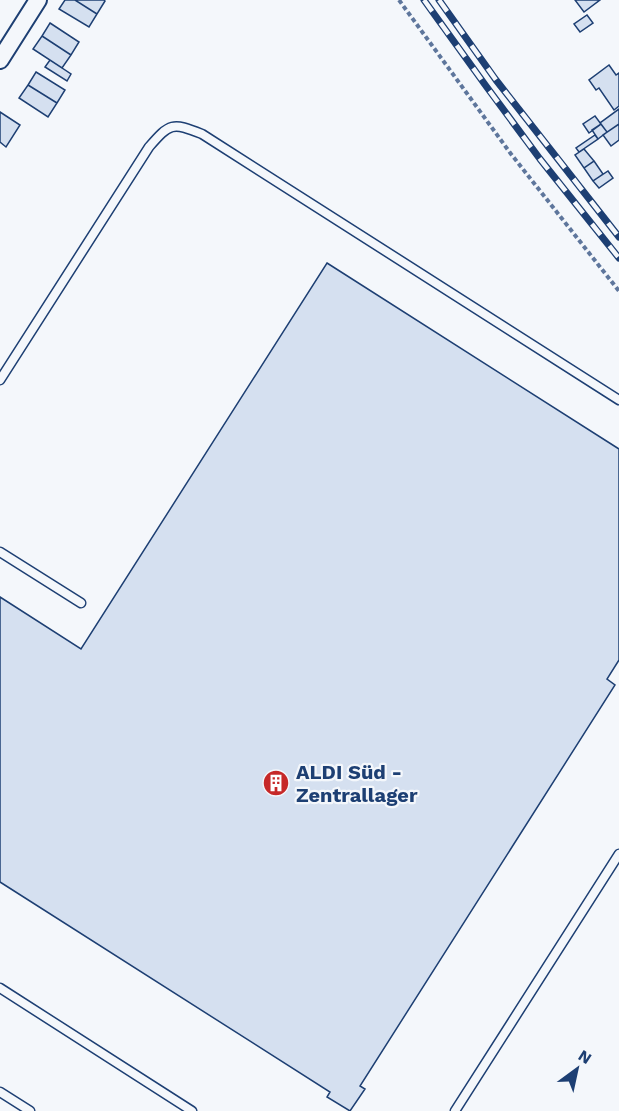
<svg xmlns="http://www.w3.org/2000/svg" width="619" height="1111" font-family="'Work Sans',sans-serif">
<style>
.building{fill:#d5e0f0;stroke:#1d3f73;stroke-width:1.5}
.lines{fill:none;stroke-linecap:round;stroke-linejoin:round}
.service-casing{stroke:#1d3f73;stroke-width:11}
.minor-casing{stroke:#1d3f73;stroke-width:20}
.path{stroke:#5e769c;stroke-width:4;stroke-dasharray:4.5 3;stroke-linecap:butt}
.service{stroke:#f4f7fb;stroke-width:8}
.minor{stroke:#f4f7fb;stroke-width:16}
.rail-casing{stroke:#1d3f73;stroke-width:7}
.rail{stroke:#f4f7fb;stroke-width:4.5;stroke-dasharray:14;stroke-linecap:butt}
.labels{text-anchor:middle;stroke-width:4.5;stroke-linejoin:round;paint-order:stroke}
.poi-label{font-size:20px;font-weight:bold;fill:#1d3f73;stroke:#f4f7fb;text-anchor:start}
</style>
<rect width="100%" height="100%" fill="#f4f7fb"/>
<!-- building -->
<path class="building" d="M 65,0 L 75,0 L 97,14 L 89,27 L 59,9 Z
M 75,0 L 104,0 L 105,1 L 97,14 Z
M 575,0 L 600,0 L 584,12 Z
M 587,15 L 593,23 L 580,32 L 574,24 Z
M 50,23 L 79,42 L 71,55 L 42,36 Z
M 42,36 L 71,55 L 62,68 L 33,49 Z
M 50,60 L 71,74 L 67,81 L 45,67 Z
M 609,65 L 616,75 L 619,73 L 619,106 L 614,110 L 599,88 L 596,90 L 589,80 Z
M 36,72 L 65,90 L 57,103 L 28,85 Z
M 28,85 L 57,103 L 48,117 L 19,98 Z
M 619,109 L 619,124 L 607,132 L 600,123 Z
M 0,112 L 20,125 L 6,147 L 0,142 Z
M 595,116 L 601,124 L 589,133 L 583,124 Z
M 601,124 L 607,132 L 598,139 L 592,130 Z
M 619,124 L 619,140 L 611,146 L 603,135 Z
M 595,135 L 598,139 L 579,152 L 576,148 Z
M 584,149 L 594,161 L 584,168 L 575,155 Z
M 594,161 L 603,174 L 593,181 L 584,168 Z
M 608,171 L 613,178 L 599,188 L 593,181 Z
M 327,263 L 619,449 L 619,660 L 607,679 L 615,685 L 360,1086 L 365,1089 L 350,1111 L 327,1097 L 330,1092 L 0,882 L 0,597 L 81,649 Z"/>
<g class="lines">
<defs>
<path id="service" d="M 0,380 L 149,147 C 170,123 172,122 202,134 L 619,400
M 0,552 L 81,603
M 0,988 L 192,1111
M 0,1092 L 30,1111
M 455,1111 L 619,854"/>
<path id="minor" d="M 0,60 L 38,0"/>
</defs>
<!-- service casing -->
<use href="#service" class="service-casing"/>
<!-- minor casing -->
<use href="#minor" class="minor-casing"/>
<!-- path -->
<path class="path" d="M 399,0 L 511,154 L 619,291"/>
<!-- service -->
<use href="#service" class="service"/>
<!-- minor -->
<use href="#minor" class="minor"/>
<defs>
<path id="rail" d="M 424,0 L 486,86 L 540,159 L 619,258
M 439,0 L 496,80 L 619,237"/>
</defs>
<!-- rail casing -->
<use href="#rail" class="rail-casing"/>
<!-- rail -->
<use href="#rail" class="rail"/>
</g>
<!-- icons -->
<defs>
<symbol id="building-disc" viewBox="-11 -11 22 22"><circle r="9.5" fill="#c62828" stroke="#f4f7fb"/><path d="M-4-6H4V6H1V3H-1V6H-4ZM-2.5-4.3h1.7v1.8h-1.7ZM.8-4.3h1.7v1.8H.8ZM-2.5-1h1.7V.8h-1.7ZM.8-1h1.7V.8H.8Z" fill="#fff"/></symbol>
</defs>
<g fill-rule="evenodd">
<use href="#building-disc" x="261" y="768" width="30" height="30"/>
</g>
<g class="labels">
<!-- poi labels -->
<g class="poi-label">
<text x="296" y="779">ALDI Süd -<tspan x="296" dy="23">Zentrallager</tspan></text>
</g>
</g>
<!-- north arrow -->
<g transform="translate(577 1069) rotate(33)" stroke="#f4f7fb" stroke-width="4.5" paint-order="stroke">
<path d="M0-4.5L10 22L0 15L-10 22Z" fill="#1d3f73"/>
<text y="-9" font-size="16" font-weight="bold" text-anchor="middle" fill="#1d3f73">N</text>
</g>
</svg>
